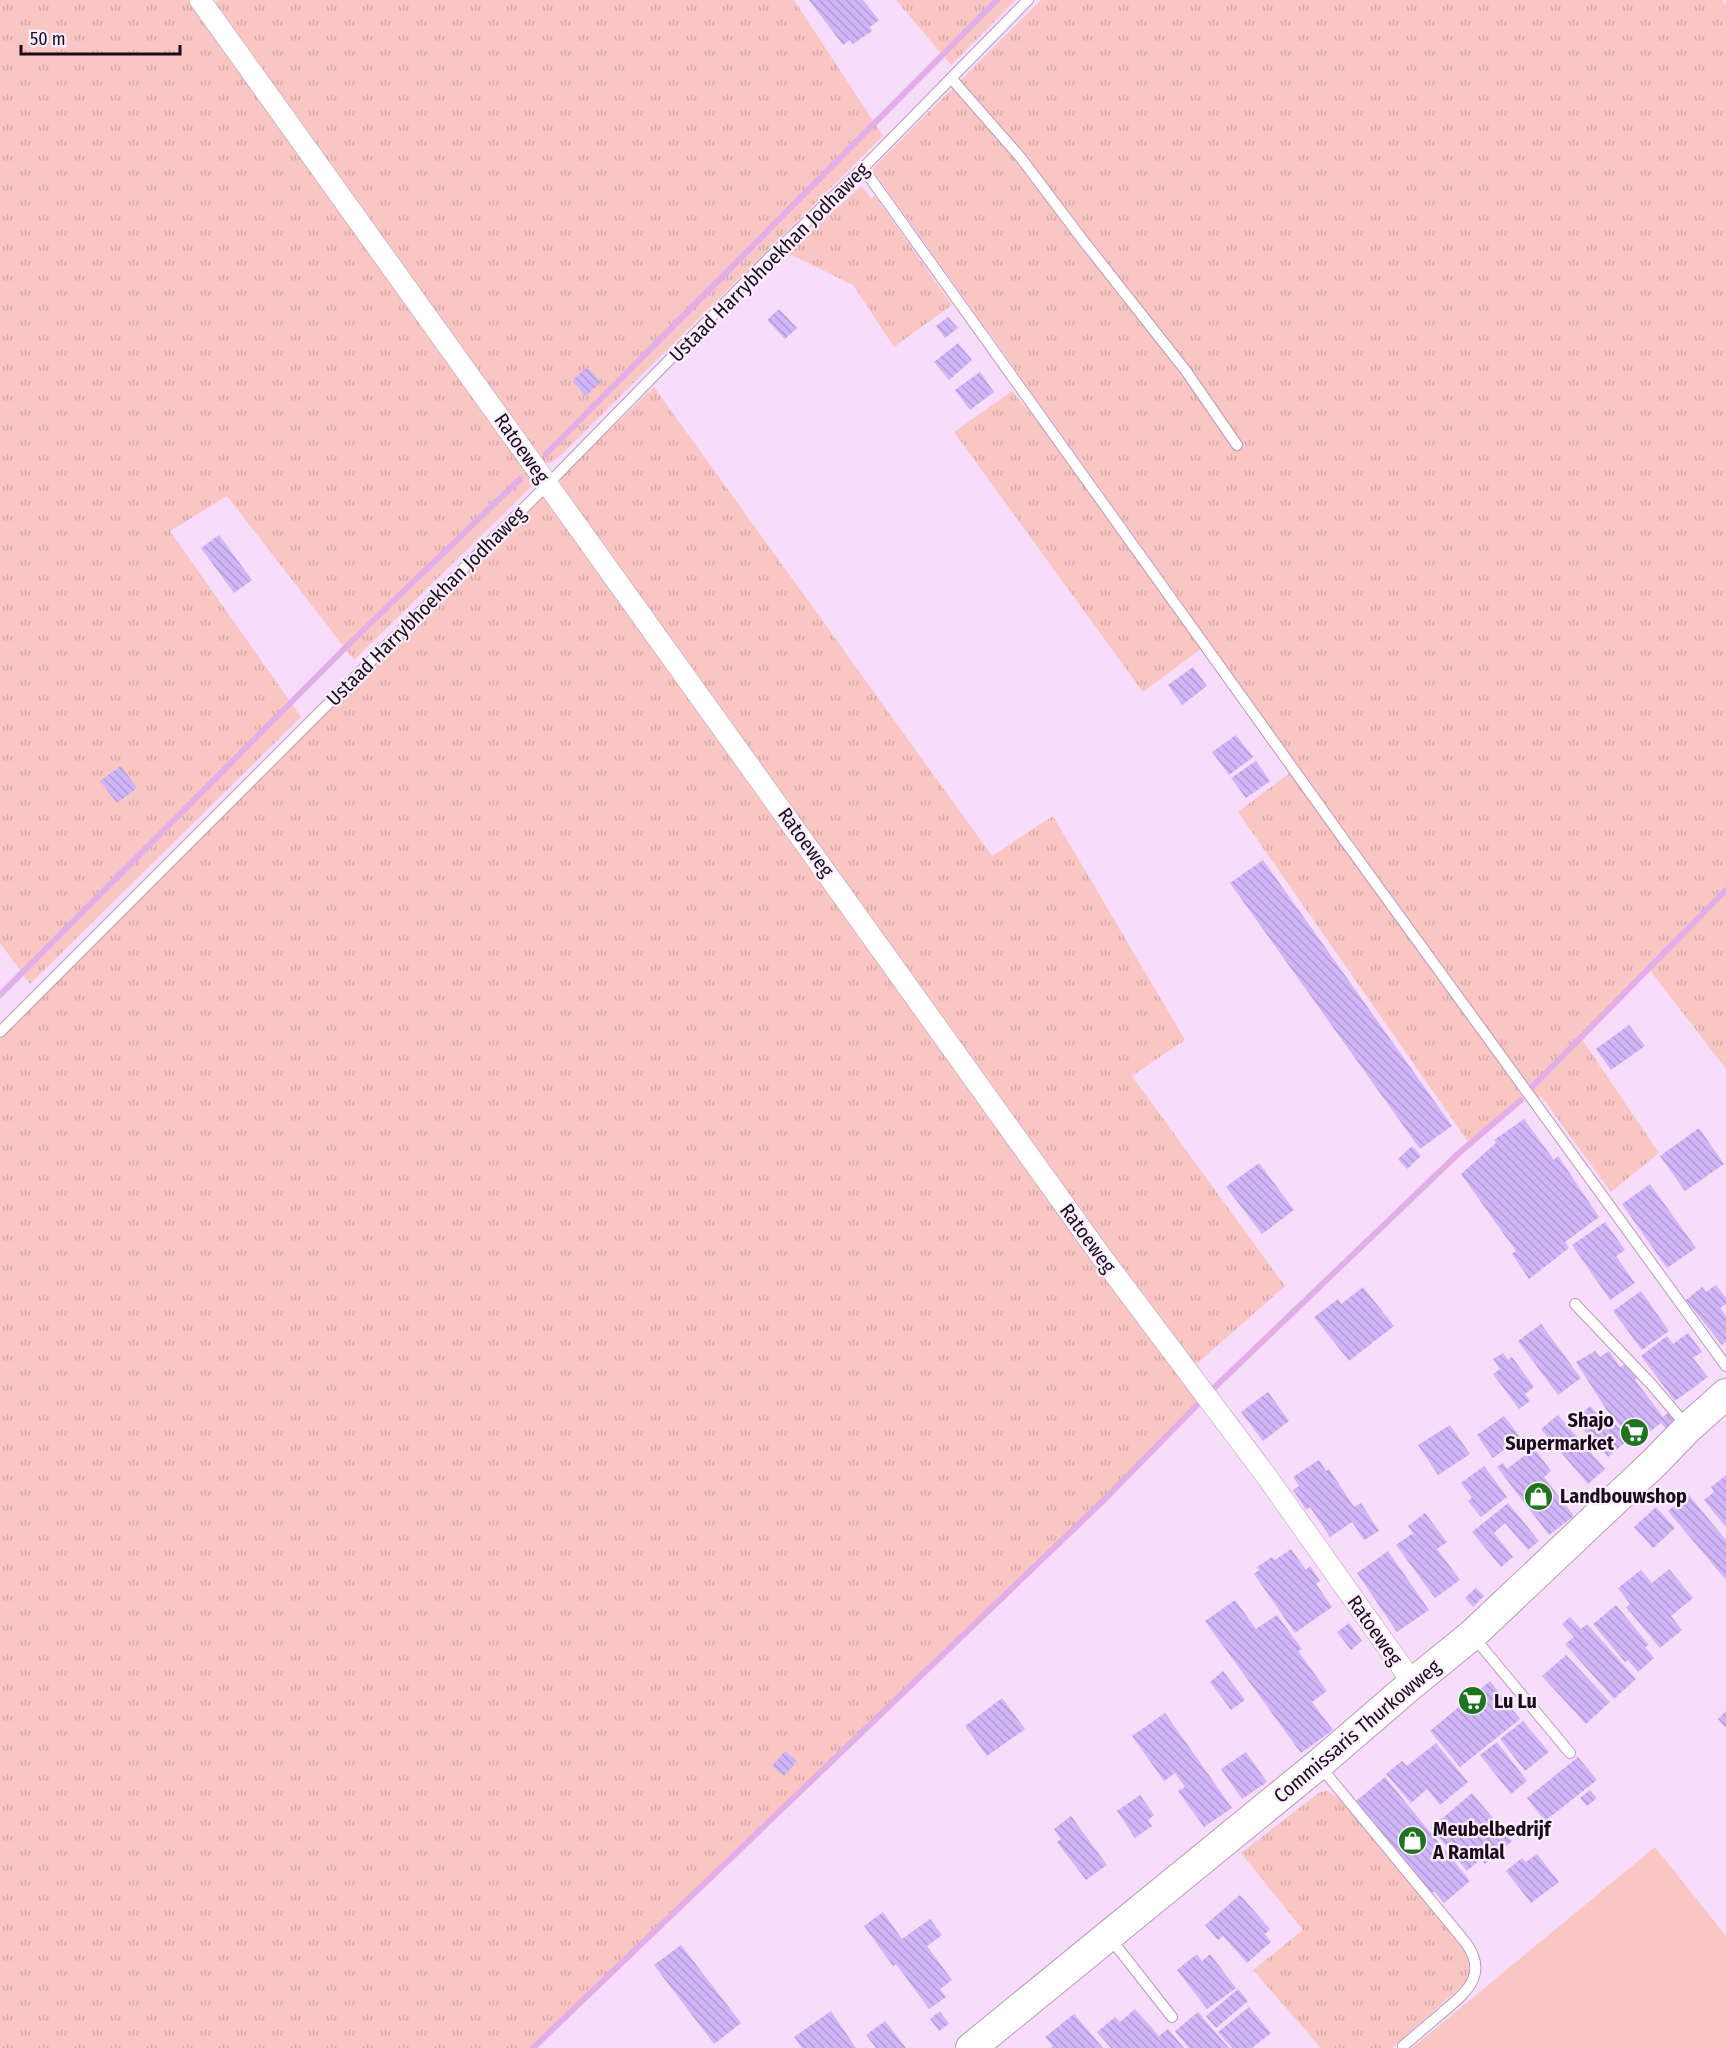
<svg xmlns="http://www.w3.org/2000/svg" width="1726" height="2048" font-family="'Fira Sans Condensed',sans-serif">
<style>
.grass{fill:url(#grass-tufts)}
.garden{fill:#f9c6c3}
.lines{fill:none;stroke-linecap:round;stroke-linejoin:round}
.stream{stroke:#e2aee8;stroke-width:6}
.building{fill:url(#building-back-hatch)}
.service-casing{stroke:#ba99bd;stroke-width:12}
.minor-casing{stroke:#ba99bd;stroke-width:22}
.secondary-casing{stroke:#ba99bd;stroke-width:32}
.service{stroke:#fff;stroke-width:10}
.minor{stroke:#fff;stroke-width:21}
.secondary{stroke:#fff;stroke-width:30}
.labels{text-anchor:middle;stroke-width:4.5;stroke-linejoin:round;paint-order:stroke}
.street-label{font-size:20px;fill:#190d1a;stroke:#fdefff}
.poi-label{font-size:20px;font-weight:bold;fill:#190d1a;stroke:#fdefff;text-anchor:start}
</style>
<defs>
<pattern id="grass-tufts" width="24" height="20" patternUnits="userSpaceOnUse" patternTransform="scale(1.5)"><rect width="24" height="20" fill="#f9c6c3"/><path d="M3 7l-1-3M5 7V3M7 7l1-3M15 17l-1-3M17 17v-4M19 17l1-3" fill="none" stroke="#d5a9a7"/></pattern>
<pattern id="building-back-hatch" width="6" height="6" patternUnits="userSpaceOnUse" patternTransform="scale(1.5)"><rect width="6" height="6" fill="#d0b5f8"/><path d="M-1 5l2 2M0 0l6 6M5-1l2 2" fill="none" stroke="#b29ad4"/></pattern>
</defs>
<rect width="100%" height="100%" fill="#f8dcfb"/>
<!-- grass -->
<path class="grass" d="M 0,0 L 194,0 L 533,482 L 530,488 L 354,660 L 227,496 L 170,531 L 301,717 L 30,984 L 0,943 Z
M 219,0 L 794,0 L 883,136 L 561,455 L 552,462 L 543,464 L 210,7 Z
M 896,0 L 1016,0 L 951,65 Z
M 1041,0 L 1722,0 L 1726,5 L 1726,1069 L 1649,969 L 1581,1038 L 1659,1153 L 1611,1192 L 1541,1096 L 1536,1098 L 1530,1090 L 872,169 Z
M 862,186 L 871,198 L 875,196 L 952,305 L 894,347 L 853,285 L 790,254 L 787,251 Z
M 654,387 L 992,856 L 1053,816 L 1185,1040 L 1132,1076 L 1285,1286 L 1199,1362 L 1188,1362 L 561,489 L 560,482 L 563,475 Z
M 1012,391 L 1048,434 L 1202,648 L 1143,692 L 954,432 Z
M 545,494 L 1200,1402 L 1105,1499 L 533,2048 L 0,2048 L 0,1039 Z
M 1291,772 L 1445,986 L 1522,1096 L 1469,1143 L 1238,812 Z
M 1328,1791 L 1344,1802 L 1468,1953 L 1470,1975 L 1465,1983 L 1392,2048 L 1321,2048 L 1253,1970 L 1303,1930 L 1241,1853 L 1320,1792 Z"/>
<!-- garden -->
<path class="garden" d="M 1655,1847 L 1726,1936 L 1726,2048 L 1412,2048 Z"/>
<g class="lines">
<!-- stream -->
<path class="stream" d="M 546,454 L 997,0
M 0,995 L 351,642 L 520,479
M 1533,1086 L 1726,890
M 1215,1387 L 1459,1153 L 1521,1100
M 533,2048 L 1105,1499 L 1200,1402"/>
</g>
<!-- building -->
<path class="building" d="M 809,0 L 863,0 L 879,20 L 870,27 L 872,31 L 853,44 L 850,40 L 843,45 Z
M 779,309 L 797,328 L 785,339 L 767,320 Z
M 948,317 L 958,328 L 945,338 L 936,326 Z
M 958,343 L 972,360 L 949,380 L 934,362 Z
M 587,367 L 601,382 L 586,396 L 572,381 Z
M 980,372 L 994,392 L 970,410 L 955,390 Z
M 219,535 L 252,580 L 234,593 L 201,548 Z
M 1193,667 L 1207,686 L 1182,705 L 1168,685 Z
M 1236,735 L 1253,757 L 1229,775 L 1212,752 Z
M 1256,761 L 1270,781 L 1246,798 L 1231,778 Z
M 121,766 L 137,788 L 117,803 L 100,781 Z
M 1263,860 L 1452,1126 L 1420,1149 L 1230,883 Z
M 1629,1025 L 1645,1046 L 1611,1070 L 1596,1049 Z
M 1524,1119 L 1554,1160 L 1558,1156 L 1599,1217 L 1565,1242 L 1569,1248 L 1529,1279 L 1512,1254 L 1516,1251 L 1461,1174 L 1496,1143 L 1494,1140 Z
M 1699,1128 L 1724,1164 L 1685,1191 L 1660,1156 Z
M 1412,1146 L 1421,1156 L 1407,1169 L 1398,1159 Z
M 1259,1163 L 1294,1210 L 1262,1234 L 1226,1187 Z
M 1650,1184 L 1696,1248 L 1667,1268 L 1622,1204 Z
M 1605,1222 L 1625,1250 L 1616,1256 L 1635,1283 L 1610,1300 L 1572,1245 Z
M 1716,1285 L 1726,1298 L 1726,1304 L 1720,1308 L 1726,1316 L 1726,1342 L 1722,1345 L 1686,1300 L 1702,1287 L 1706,1292 Z
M 1363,1287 L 1394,1326 L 1349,1361 L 1314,1317 L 1338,1299 L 1341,1304 Z
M 1641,1291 L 1669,1331 L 1642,1350 L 1613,1311 Z
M 1541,1324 L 1581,1378 L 1558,1395 L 1518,1341 Z
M 1688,1333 L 1702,1352 L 1693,1358 L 1708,1377 L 1675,1401 L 1641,1356 L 1667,1336 L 1673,1344 Z
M 1595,1351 L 1600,1357 L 1609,1351 L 1620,1367 L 1627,1363 L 1638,1377 L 1635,1380 L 1663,1417 L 1669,1412 L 1679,1424 L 1669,1432 L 1661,1423 L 1635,1443 L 1606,1409 L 1576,1362 Z
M 1503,1353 L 1508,1360 L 1512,1357 L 1534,1387 L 1525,1394 L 1530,1401 L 1519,1409 L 1493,1374 L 1500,1369 L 1493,1359 Z
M 1268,1392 L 1289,1421 L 1263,1441 L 1241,1412 Z
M 1590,1406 L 1605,1422 L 1610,1418 L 1629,1439 L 1608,1457 L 1578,1423 L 1583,1419 L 1580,1415 Z
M 1558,1415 L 1605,1469 L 1588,1484 L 1541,1429 Z
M 1504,1416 L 1521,1438 L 1493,1458 L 1477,1435 Z
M 1450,1425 L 1470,1454 L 1438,1475 L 1418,1445 Z
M 1534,1448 L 1551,1471 L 1544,1477 L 1574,1516 L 1549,1535 L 1497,1467 L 1503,1463 L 1507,1469 Z
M 1319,1460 L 1326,1471 L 1329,1469 L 1354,1507 L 1361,1503 L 1379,1531 L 1364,1540 L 1352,1522 L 1330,1537 L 1310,1507 L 1306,1510 L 1293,1490 L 1299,1486 L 1293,1477 Z
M 1484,1466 L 1507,1497 L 1481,1517 L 1468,1501 L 1472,1498 L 1461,1483 Z
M 1726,1475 L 1726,1527 L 1704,1500 L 1714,1492 L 1711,1487 Z
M 1688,1494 L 1726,1540 L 1726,1580 L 1668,1511 Z
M 1508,1503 L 1539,1541 L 1528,1550 L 1505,1523 L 1494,1533 L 1513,1557 L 1501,1567 L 1472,1532 Z
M 1656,1507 L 1675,1528 L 1653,1548 L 1634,1527 Z
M 1425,1513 L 1447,1542 L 1437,1549 L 1460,1580 L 1435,1598 L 1396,1545 L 1413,1533 L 1408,1526 Z
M 1291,1549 L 1306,1570 L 1310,1566 L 1320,1581 L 1316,1584 L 1332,1607 L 1295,1633 L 1254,1574 L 1259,1570 L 1257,1567 L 1272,1557 L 1275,1560 Z
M 1388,1551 L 1429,1610 L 1397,1632 L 1357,1573 Z
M 1669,1569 L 1693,1598 L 1671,1616 L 1682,1630 L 1660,1648 L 1626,1607 L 1630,1604 L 1618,1588 L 1641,1570 L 1652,1583 Z
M 1476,1588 L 1484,1596 L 1473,1607 L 1465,1598 Z
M 1235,1600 L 1256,1629 L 1277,1615 L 1302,1649 L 1298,1651 L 1327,1691 L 1312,1702 L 1333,1730 L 1301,1753 L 1205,1621 Z
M 1616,1605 L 1649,1645 L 1645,1647 L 1654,1658 L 1638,1672 L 1628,1660 L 1625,1662 L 1593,1624 Z
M 1570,1617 L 1581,1629 L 1587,1624 L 1636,1679 L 1614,1699 L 1565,1644 L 1574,1637 L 1562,1624 Z
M 1349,1623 L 1362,1641 L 1351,1650 L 1337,1632 Z
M 1566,1655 L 1610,1702 L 1586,1724 L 1542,1676 Z
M 1223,1671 L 1245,1700 L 1231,1710 L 1210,1682 Z
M 1490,1681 L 1520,1719 L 1460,1767 L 1430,1731 Z
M 1002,1698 L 1025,1729 L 987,1756 L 965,1726 Z
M 1726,1711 L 1726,1728 L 1718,1719 Z
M 1165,1713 L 1232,1808 L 1204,1827 L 1178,1791 L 1185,1787 L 1175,1773 L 1164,1781 L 1132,1736 Z
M 1523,1721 L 1549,1752 L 1525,1771 L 1500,1739 Z
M 1497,1742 L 1527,1781 L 1511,1794 L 1480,1755 Z
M 1436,1743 L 1468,1782 L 1440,1805 L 1427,1789 L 1411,1803 L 1386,1774 L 1402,1761 L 1407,1766 Z
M 785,1751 L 797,1761 L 784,1776 L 772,1766 Z
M 1246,1752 L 1267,1782 L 1242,1799 L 1221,1769 Z
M 1578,1757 L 1597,1780 L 1545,1821 L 1527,1798 Z
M 1385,1777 L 1470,1881 L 1444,1903 L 1434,1891 L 1431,1894 L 1355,1802 Z
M 1590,1790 L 1597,1798 L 1587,1806 L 1580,1798 Z
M 1472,1793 L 1512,1841 L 1485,1864 L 1481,1859 L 1467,1871 L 1431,1828 Z
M 1140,1795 L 1154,1815 L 1148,1820 L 1152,1826 L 1135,1838 L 1117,1811 Z
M 1071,1816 L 1107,1865 L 1086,1880 L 1057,1842 L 1061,1839 L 1054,1829 Z
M 1537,1854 L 1559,1882 L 1531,1903 L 1506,1871 L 1522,1858 L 1526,1862 Z
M 1240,1895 L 1270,1929 L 1265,1934 L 1271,1942 L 1247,1963 L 1223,1936 L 1218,1940 L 1205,1925 Z
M 883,1912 L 902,1939 L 930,1919 L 942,1935 L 927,1946 L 952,1980 L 940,1989 L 946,1997 L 929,2009 L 896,1964 L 893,1966 L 864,1926 Z
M 681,1945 L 741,2023 L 714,2044 L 654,1965 Z
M 1197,1954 L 1202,1961 L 1210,1954 L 1236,1988 L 1207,2009 L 1177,1970 Z
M 1238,1989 L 1248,2001 L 1216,2028 L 1206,2016 Z
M 1249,2007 L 1271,2033 L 1252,2048 L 1232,2048 L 1218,2032 Z
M 1135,2009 L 1159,2036 L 1168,2029 L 1184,2048 L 1111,2048 L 1097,2032 L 1115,2017 L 1120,2022 Z
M 831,2011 L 856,2048 L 802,2048 L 794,2037 Z
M 940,2011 L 949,2024 L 939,2031 L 930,2019 Z
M 1198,2012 L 1229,2048 L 1189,2048 L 1175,2031 Z
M 1074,2014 L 1103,2048 L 1051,2048 L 1053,2046 L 1045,2037 Z
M 885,2021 L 906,2048 L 876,2048 L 866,2035 Z"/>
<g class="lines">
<defs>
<path id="service" d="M 951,78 L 1021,158 L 1082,239 L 1186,371 L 1237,445
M 863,168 C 1148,570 1436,968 1726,1366
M 0,1032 L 547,485 L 771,256 L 863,168 L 1028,0
M 1575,1304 L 1651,1384 L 1686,1425
M 1472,1635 L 1570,1753
M 1319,1765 L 1466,1943 C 1489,1975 1466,1992 1443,2012 C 1429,2024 1416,2035 1403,2046
M 1110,1938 L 1172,2017"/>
<path id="minor" d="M 200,0 L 1101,1256 L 1267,1477 L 1413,1683"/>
<path id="secondary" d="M 971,2048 L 1319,1764 L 1413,1683 L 1472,1635 L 1654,1463 L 1688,1428 L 1726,1394"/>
</defs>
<!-- service casing -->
<use href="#service" class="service-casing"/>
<!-- minor casing -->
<use href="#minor" class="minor-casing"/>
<!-- secondary casing -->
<use href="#secondary" class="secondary-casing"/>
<!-- service -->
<use href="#service" class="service"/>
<!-- minor -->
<use href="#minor" class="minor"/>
<!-- secondary -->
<use href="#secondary" class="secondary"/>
</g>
<!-- icons -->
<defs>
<symbol id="supermarket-disc" viewBox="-11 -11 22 22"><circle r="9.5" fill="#1f741f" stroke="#fdefff"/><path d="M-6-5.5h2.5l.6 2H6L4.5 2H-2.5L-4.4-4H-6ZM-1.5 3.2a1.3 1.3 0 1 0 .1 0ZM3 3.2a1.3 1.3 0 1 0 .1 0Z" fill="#fff"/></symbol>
<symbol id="shop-disc" viewBox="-11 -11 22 22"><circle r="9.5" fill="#1f741f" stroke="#fdefff"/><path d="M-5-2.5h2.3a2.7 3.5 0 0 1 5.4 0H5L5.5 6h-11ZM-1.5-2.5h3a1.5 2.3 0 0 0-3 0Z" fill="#fff"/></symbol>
</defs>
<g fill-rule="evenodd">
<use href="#supermarket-disc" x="1618" y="1416" width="33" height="33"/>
<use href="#shop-disc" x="1522" y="1480" width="33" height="33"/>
<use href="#supermarket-disc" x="1456" y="1684" width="33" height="33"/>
<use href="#shop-disc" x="1396" y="1824" width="33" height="33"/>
</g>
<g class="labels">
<!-- street labels -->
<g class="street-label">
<text transform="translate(769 262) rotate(-45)" y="7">Ustaad Harrybhoekhan Jodhaweg</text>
<text transform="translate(522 448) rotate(55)" y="7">Ratoeweg</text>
<text transform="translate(426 606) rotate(-45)" y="7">Ustaad Harrybhoekhan Jodhaweg</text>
<text transform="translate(806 842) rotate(54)" y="7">Ratoeweg</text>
<text transform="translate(1088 1238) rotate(54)" y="7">Ratoeweg</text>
<text transform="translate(1375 1630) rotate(55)" y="7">Ratoeweg</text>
<text transform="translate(1357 1731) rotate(-40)" y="7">Commissaris Thurkowweg</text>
</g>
<!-- poi labels -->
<g class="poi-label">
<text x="1614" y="1427" text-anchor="end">Shajo<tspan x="1614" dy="23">Supermarket</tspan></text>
<text x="1560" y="1503">Landbouwshop</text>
<text x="1494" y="1708">Lu Lu</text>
<text x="1433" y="1836">Meubelbedrijf<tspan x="1433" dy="23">A Ramlal</tspan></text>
</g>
</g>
<!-- scale -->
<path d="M21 45v9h159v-9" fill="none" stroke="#190d1a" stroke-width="3"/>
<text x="30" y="45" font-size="18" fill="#190d1a" stroke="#fdefff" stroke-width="4.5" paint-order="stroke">50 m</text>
</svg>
